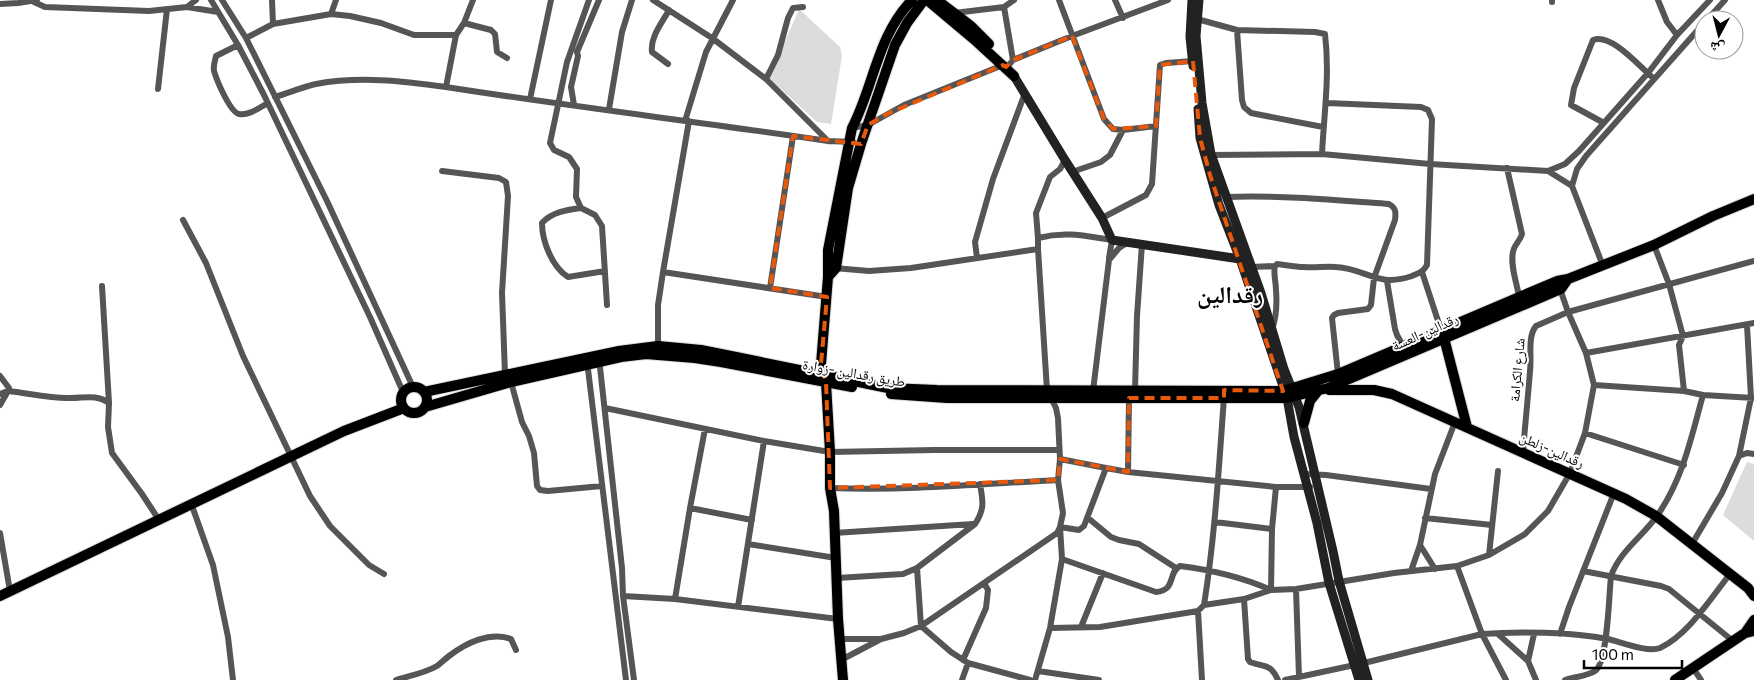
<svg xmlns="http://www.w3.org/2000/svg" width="1754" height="680" font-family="Commissioner,'Noto Naskh Arabic',sans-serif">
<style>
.green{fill:#dcdcdc}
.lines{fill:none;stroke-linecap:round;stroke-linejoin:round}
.primary-casing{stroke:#dbdbdb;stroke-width:12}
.street{stroke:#555;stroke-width:6}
.secondary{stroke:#222;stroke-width:9}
.primary{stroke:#000;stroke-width:10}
.marked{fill:none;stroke:#e8590c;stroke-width:4;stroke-dasharray:10 6;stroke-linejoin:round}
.labels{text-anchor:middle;stroke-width:4;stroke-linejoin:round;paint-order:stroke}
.street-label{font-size:14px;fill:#000;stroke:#fff}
.town-label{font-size:24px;font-weight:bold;fill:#000;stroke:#fff}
</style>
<rect width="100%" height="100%" fill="#fff"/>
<!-- green -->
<path class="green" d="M 799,9 L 840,47 L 842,56 L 831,124 L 817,122 L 769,78 Z
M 1747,462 L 1754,464 L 1754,541 L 1723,515 Z"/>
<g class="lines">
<defs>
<path id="primary" d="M 927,0 L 977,42 L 1014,76
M 937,0 L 971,26 L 989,44
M 828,277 L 836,268 L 848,188 L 861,144 L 895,45 L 907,23 L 924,0
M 1443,334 L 1467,427
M401 400a13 13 0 1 1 26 0a13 13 0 1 1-26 0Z
M 1329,390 L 1374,390 L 1392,394 L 1626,499 L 1656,516 L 1748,588 L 1754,596
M 424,392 L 619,351 L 658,346 L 701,350 L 736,357 L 888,388 L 937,390 L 1283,391 L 1338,374 L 1557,281 L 1568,279 L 1654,245 L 1713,216 L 1754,199
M 891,394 L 947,398 L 1287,398 L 1328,388 L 1561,289 L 1568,279
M 425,407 L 511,382 L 621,357 L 646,354 L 695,358 L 721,362 L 852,387
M 1304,423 L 1310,401 L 1318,391
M 0,596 L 344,431 L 404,408
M 1745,633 L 1754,620
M 843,680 L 838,619 L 834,511 L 830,488 L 830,452 L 826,383 L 821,364 L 828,277 L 828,250 L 852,128 C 874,86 877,36 912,0
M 1675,680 L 1745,633 L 1754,631"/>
</defs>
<!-- primary casing -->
<use href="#primary" class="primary-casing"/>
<!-- street -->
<path class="street" d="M 211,0 L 238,45 L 264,95 L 370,317 L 403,392
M 222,0 L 246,38 L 327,201 L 413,387
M 272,0 L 273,24
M 473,0 L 464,23 L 456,35 L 446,87 C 573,107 701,122 828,141 L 853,142
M 589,0 L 567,62 L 550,143 L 554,150 L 569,157 L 577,169 L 576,197 L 581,208 L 595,215 L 602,226 L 607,305
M 653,0 L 712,38 L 766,79 L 828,141
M 1059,0 L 1104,119 L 1113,129 L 1123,130 L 1156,126
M 1115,0 L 1123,18
M 1552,0 L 1552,2
M 1658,0 L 1667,22 L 1677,35
M 34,2 L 45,7 L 149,11 L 187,7 L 196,0
M 0,4 L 18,3 L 37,0
M 187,7 L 218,12
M 1004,7 L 1013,60
M 954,13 L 1004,7 L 1014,0
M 331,14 L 336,0
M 1197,19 L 1237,30 L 1315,32 L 1325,34 C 1330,75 1324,114 1322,154
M 1707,20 L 1725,0
M 464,23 L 491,30 L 495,34 L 497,52 L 507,58
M 1237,30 L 1242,100 L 1244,107 L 1251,113 L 1323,127
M 246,38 L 273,24 L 331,14 L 350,16 L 381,23 L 414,35 L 456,35
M 238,45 L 216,56 C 215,61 213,66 214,71 C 217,81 230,112 239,114 C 249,116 260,107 268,103
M 668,64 L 652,52 C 650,37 662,23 669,10
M 766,79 L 778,55 L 788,18 L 793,8 L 803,7
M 158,89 L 167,9
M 275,97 C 289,93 302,87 316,84 C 359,76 403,81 446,87
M 530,99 L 551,0
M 574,105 L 571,87 L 578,56 L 577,52 L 599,0
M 609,109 L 622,32 L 632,0
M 685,121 L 706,52 L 733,0
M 689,121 L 663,272 L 827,297
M 1604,123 L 1571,105 L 1574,88 L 1593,40 C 1611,33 1638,65 1651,76
M 852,128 L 868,125 L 904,105 L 1003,65 L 1009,65 L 1013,60 L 1072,36 L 1168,0
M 1208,155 L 1322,154 L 1430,164 L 1548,171 L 1565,164 L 1579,151 L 1648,73 L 1677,35 L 1710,0
M 1507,168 L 1522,234 C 1520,241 1514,245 1513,252 C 1510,266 1517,283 1519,297
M 442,171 L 499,178 L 506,182 L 508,196 L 502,293 L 505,374
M 1548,171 L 1572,186
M 1072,172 L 1101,162 L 1110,155 L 1123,130
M 1226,197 C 1280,195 1335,200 1389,204 C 1396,208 1396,212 1395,220 L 1374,278 L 1371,305 L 1368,309 L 1338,313 L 1334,315 L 1332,318 L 1338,374
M 581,208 C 567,210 552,212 542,223 C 542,241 552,267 568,277 L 605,271
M 1102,218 L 1146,195 L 1152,184 L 1160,65 L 1166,63 L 1193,61
M 183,220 L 206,263 L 243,356 L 310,496 L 330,526 L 369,565 L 384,574
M 1038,238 L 1036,213 L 1050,177 L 1060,169 L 1065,160
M 1654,245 L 1669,284 L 1683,336 L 1679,345 L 1684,391
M 1038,249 L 1038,238 C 1066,231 1085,236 1112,240 L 1109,258
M 977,258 L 975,242 L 993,179 L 1025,93
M 1603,266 L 1572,186 L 1577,169 L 1586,156 L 1704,23
M 1251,267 L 1275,266
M 834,268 L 869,271 L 911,268 L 1038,249 L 1047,390 L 1056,408 L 1058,418 L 1060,459 L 1058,480 L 1063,513 L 1060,527 L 1057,533 L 921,626 L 904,633 L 881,639 L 841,660
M 1422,272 L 1441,330
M 1387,281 L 1395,329 L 1397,335 L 1403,346
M 102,286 L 109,403
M 770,288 L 793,136
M 1272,329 C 1277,316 1277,303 1276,290 C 1276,282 1273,273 1275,266 L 1277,264 C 1286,265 1295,267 1304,267 C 1315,268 1326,266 1336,267 C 1368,269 1377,288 1412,276 C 1419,273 1423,272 1427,265 L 1432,119 L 1428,110 L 1421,107 L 1327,103
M 658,346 L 658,305 L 663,272
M 1586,353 L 1754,323
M 599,358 L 622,568 L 623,596 L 634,680
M 587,361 L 626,680
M 0,376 L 9,388 L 8,391
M 511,382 L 522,422 L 529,436 L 534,453 L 537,486 L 540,490 L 548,491 L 602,486
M 1594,385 L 1684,391 L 1703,395 L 1754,398
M 1135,390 L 1137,316 L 1142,244
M 1093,391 L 1109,260 L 1119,248 L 1127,243
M 0,394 L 8,391 C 27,393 48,398 67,398 C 83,399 95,393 109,403 L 108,427 L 112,453 L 142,494 L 159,520
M 1129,398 L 1128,472 L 1276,487 L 1310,487
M 0,405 L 8,391
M 605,408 L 764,441 L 830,452 L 935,450 L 1058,450
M 1585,433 L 1684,465
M 1523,452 C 1525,425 1528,398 1530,371 C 1532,357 1527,337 1536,326 L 1568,312 L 1754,261
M 1739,456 L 1747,453 L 1754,454
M 1060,459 L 1106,468
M 1305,474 L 1326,475 L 1431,489
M 830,488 C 906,491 982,484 1058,480
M 191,503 L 213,565 L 228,637 L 233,680
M 690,508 L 752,520
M 1088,518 L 1111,537 L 1119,540 L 1139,544 L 1176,568
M 1425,518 L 1492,525
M 1215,522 L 1272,529
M 0,533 L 10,591
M 834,533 L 973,524
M 748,544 L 836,558
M 1692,544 L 1722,493 L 1739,456 L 1751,398 L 1747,325
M 1420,545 L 1435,569
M 1489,555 L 1498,471
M 1062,559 L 1156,592 C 1177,590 1167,573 1180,566 C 1212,570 1242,577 1271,590 L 1272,529 L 1276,487
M 1457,566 L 1482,634 L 1506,680
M 917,568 L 921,626 L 951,652 L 968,663 L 1030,680
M 1411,571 L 1420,545 L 1435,474 L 1455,422
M 1583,571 L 1661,586 L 1669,589 L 1733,641
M 837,578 L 903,574 L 917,568 L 975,524 C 985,509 983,501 980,484
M 1296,589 L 1299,677
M 623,596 L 675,599 L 838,619
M 675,599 L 690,508 L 705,429
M 1244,599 L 1248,659 L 1250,662 C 1266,668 1270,663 1278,680
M 1204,605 C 1215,536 1219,466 1224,397
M 738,607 L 764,441
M 1198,611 L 1202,680
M 1081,627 L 1103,573
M 1050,628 L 1100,627 L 1198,611 L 1204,605 L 1244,599 L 1271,590 L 1296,589 L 1394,573 L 1457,566 L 1489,555 L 1525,534 L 1548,511 L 1570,473 L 1585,433 L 1594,385 L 1586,353 L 1568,312 L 1559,286
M 1498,634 L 1528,661 L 1536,680
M 1560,634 L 1569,607 L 1614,493
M 840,639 L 880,639
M 963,660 L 986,608 L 988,590 L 984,583
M 1528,661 L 1534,634
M 1693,668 L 1701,680
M 1038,671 L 1099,680
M 396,680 C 409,676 425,673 437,666 C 441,663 445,659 449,656 C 466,643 490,631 511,639 L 516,650
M 962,680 L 968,663
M 1035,680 L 1050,628 L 1062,559 L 1060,527 L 1079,530 L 1084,526 L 1106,468 L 1128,472
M 1285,680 L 1364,663 L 1482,634 C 1518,631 1572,632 1608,639 C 1621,642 1648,653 1660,648 C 1688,635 1711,598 1730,574
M 1565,680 C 1574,677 1587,676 1595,671 C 1608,663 1609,592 1611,576 C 1620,551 1642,537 1657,516 C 1683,479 1691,438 1703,395"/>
<!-- secondary -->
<path class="secondary" d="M 1192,0 L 1190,37 L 1193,66
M 1199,0 L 1196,36 L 1202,103 L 1211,154 L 1261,293 L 1284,369 L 1299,407 L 1333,551 L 1339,581 L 1368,680
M 1014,76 L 1065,160 L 1102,218 L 1112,240 L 1240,259 L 1243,261
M 1198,109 L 1200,138 L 1219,205 L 1240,259 L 1287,398 L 1294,437 L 1317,523 L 1329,583 L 1359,680"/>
<!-- primary -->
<use href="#primary" class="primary"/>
</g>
<!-- marked area -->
<path class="marked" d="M 1072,36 L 1104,119 L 1113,129 L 1156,126 L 1160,65 L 1193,61 L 1200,138 L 1210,175 L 1283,391 L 1224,390 L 1224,398 L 1129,398 L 1128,472 L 1060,459 L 1058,480 L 830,488 L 826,383 L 821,364 L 827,297 L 770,288 L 793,136 L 861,144 L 868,125 L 887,114 L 1003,65 L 1006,67 L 1013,60 Z"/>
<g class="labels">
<!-- street labels -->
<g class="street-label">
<text transform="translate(1425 332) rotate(-24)" y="5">رقدالين-العسة</text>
<text transform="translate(1517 370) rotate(-85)" y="5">شارع الكرامة</text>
<text transform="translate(854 373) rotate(10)" y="5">طريق رقدالين -زوارة</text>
<text transform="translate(1552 450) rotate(24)" y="5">رقدالين-زلطن</text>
</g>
<!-- town labels -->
<g class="town-label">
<text x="1230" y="303">رقدالين</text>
</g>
</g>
<!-- north arrow -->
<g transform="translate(1719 35) rotate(187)"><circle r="24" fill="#ffffff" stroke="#999999"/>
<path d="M0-4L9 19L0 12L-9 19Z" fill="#000000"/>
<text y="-8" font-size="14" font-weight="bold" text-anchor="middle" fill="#000000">ش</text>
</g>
<!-- scale -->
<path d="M1584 660v8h98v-8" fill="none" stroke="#000000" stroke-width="2.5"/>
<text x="1592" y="660" font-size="15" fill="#000000" stroke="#ffffff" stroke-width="4" paint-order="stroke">100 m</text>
</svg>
